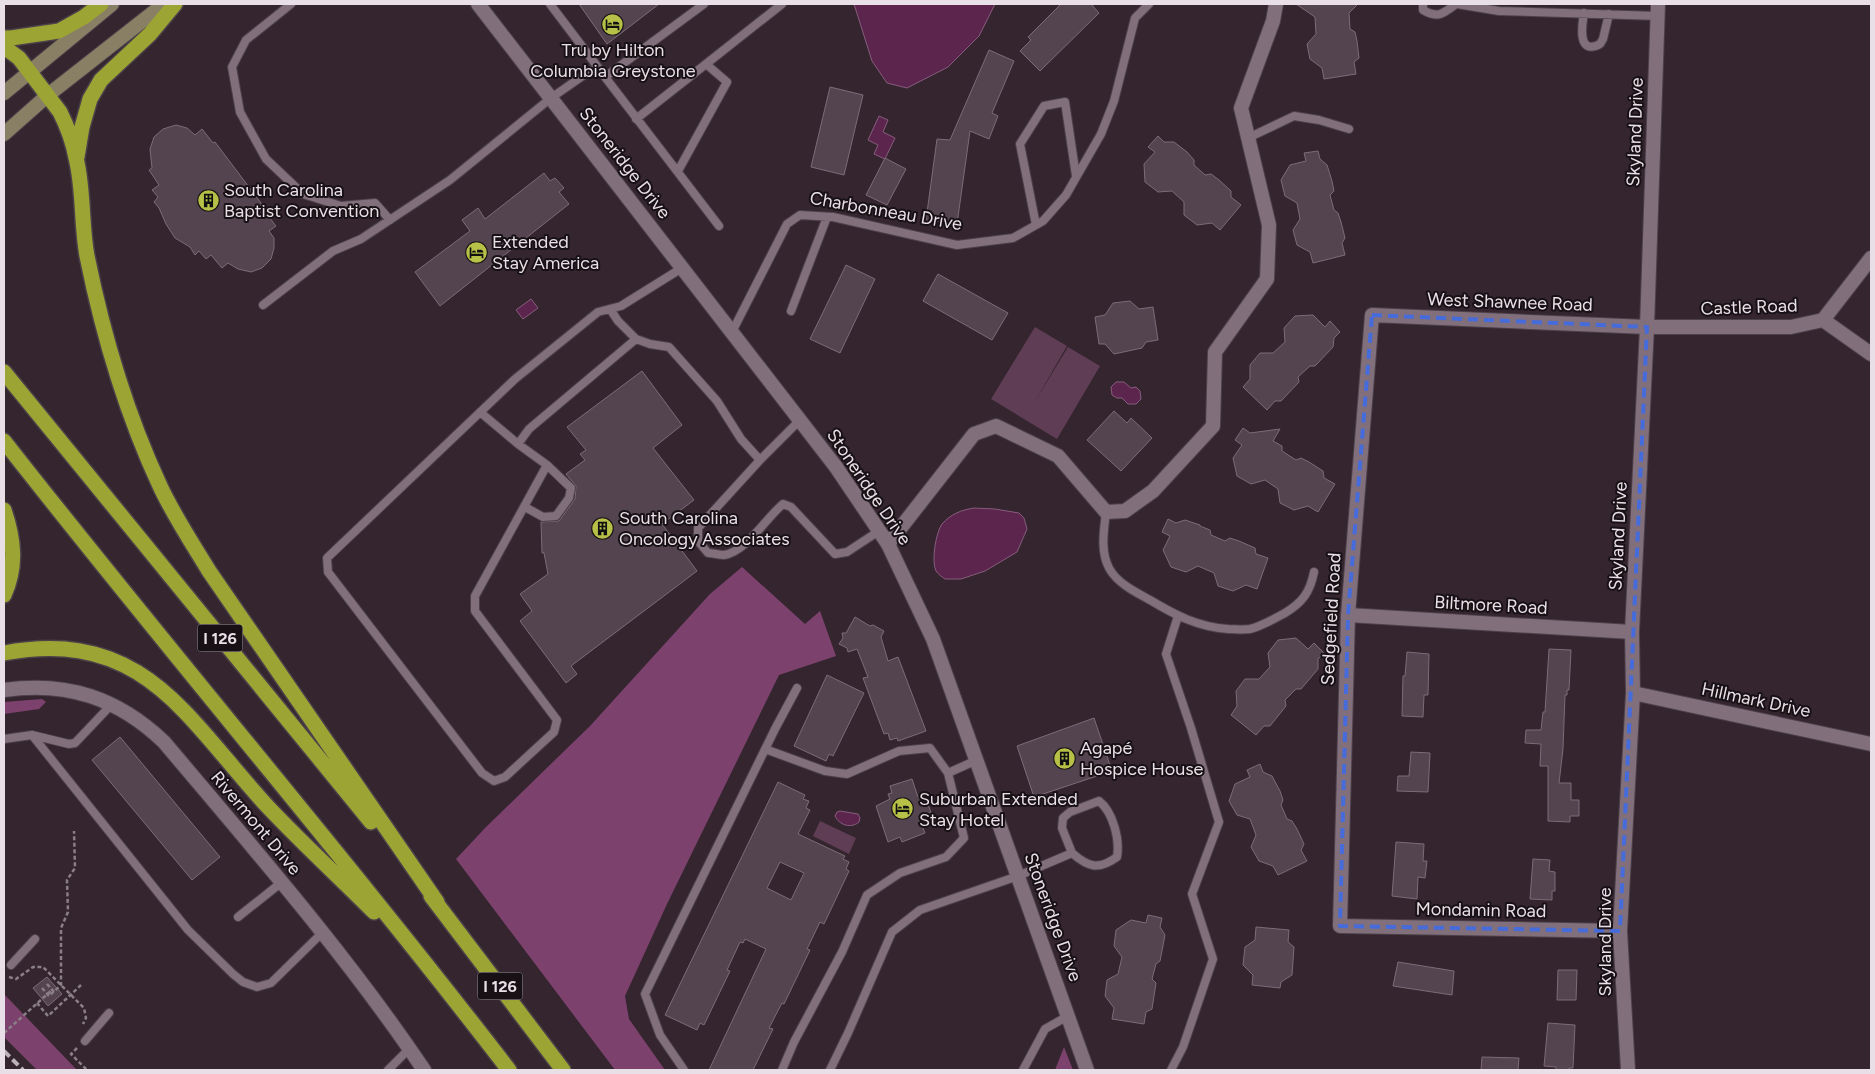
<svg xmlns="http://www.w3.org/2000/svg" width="1875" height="1074" font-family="Figtree,sans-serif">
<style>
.green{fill:#5f3d55}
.forest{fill:#7c426d}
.water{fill:#5c254e;stroke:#865d7c}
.building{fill:#54444f;stroke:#7d6c78;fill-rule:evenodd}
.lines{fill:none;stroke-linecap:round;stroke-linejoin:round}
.service-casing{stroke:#4c4049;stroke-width:10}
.minor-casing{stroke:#4c4049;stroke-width:16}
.tertiary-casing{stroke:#4c4049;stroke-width:16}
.secondary-casing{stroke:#4c4049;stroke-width:16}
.motorway-casing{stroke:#4c4049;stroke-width:18}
.path{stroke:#8b7f87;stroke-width:2.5;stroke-dasharray:4 2.5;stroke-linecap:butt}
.service{stroke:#816f7b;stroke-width:8}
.minor{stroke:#816f7b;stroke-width:14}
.tertiary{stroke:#816f7b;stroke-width:14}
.secondary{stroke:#897f65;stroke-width:14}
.motorway{stroke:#9ca433;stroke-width:15}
.rail{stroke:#bcb1b9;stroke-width:4;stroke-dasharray:8 4;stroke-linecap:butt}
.path-bridge{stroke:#8b7f87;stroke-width:2.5;stroke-dasharray:4 2.5;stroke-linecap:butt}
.marked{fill:none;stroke:#466bdb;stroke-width:4;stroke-dasharray:10 6;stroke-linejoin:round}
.labels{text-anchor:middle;stroke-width:4;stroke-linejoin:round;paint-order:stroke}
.shield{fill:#171115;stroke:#aaa1a7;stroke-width:1}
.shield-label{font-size:16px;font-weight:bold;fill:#e9dfe6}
.poi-label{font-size:18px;fill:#e9dfe6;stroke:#171115;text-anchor:start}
.street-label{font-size:18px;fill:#e9dfe6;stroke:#171115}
</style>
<rect width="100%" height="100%" fill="#34252f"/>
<!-- green -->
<path class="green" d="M 1035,327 L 1067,346 L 1034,403 L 1068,347 L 1100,366 L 1057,439 L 991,399 Z
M 820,821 L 856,838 L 849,854 L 813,836 Z"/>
<!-- forest -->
<path class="forest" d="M 742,567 L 805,624 L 820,611 L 836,656 L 779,675 L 667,904 L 625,996 L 629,1019 L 665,1070 L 615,1070 L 456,859 L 486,827 L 590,726 L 710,594 Z
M 42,699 L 46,702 L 39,709 L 4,714 L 4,702 Z
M 4,994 L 77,1070 L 37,1070 L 4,1037 Z
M 1064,1047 L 1073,1070 L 1055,1070 Z"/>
<!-- water -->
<path class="water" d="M 854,4 L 995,4 L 979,36 L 948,67 L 907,88 L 887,83 L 872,61 Z
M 879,116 L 888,120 L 883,132 L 895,138 L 885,159 L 874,154 L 878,145 L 868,140 Z
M 531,299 L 538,308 L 523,319 L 516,310 Z
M 1116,382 L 1124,382 L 1131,388 L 1136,387 L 1140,391 L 1141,399 L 1136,404 L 1128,404 L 1122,398 L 1117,398 L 1112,395 L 1111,387 Z
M 974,508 L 995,509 L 1019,513 L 1024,518 L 1027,529 L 1017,552 L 985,571 L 961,579 L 945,579 C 942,577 938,574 936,571 C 931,561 936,532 942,524 C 951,514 961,510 974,508 Z
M 840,811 L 858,814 L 860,818 L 859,822 C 851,829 839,825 835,816 L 837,812 Z"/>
<!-- building -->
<path class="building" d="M 579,4 L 659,4 L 607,44 Z
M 1061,4 L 1091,4 L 1099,13 L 1040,71 L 1020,51 L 1031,40 L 1028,37 Z
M 1296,4 L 1358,4 L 1349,13 L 1350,29 L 1355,32 L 1357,41 L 1359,58 L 1354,62 L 1356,74 L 1324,79 L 1322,68 L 1310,59 L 1307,44 L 1316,34 L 1315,17 Z
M 989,50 L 1014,61 L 992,113 L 998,116 L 989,139 L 970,131 L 957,224 L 926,220 L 937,139 L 950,140 Z
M 830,87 L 863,95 L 844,175 L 811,167 Z
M 176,125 L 187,128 L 195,135 L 202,129 L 213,143 L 215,142 L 267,211 L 265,212 L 276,226 L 269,231 L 274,238 L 274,248 L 271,259 L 262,268 L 251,272 L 238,269 L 228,263 L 222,268 L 211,255 L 206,259 L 199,251 L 195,255 L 190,247 L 175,238 L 166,224 L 159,208 L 154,202 L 158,197 L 152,190 L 159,185 L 149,170 L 152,168 L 150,149 L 154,137 L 163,129 Z
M 1158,136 L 1164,142 L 1174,142 L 1187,152 L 1194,160 L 1194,165 L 1205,175 L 1211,174 L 1219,180 L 1231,191 L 1231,197 L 1241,205 L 1220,230 L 1212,223 L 1197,225 L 1184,215 L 1184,202 L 1172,191 L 1158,192 L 1145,182 L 1144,164 L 1155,152 L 1148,147 Z
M 1318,151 L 1320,159 L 1327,165 L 1332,181 L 1334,191 L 1330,195 L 1334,210 L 1338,213 L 1341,222 L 1345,238 L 1342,243 L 1345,255 L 1313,263 L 1310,252 L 1297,245 L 1293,230 L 1300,219 L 1297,203 L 1285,196 L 1281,180 L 1290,165 L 1306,161 L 1304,153 Z
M 885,158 L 906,169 L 887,205 L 866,195 Z
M 544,173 L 550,181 L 555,178 L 564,188 L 559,192 L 569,204 L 440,306 L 415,272 L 470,231 L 462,220 L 478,208 L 485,219 Z
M 846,265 L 875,279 L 840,353 L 810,339 Z
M 938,274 L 1008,313 L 992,340 L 923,301 Z
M 1130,301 L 1139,309 L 1153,307 L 1158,340 L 1146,342 L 1142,348 L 1114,354 L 1105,344 L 1099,344 L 1095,317 L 1105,315 L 1113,303 Z
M 1313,315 L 1325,327 L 1330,321 L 1340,332 L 1334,338 L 1333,347 L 1315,366 L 1310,366 L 1298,377 L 1299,382 L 1281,401 L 1275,401 L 1267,410 L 1243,387 L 1250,379 L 1250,365 L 1260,353 L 1273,353 L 1285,342 L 1284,328 L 1295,316 Z
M 642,371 L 682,425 L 653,448 L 694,500 L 662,524 L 697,571 L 571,666 L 577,674 L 566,683 L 520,621 L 532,611 L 520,594 L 548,574 L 544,553 L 542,553 L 541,522 L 559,521 L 575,499 L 576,486 L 566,474 L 585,460 L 580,454 L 586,450 L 567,427 Z
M 1114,411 L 1127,423 L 1131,418 L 1152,438 L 1121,471 L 1087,440 Z
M 1243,428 L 1250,433 L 1280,429 L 1273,441 L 1282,446 L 1282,451 L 1296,460 L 1301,458 L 1309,462 L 1323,471 L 1324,478 L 1335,484 L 1318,512 L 1308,506 L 1294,510 L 1280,503 L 1278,489 L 1265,480 L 1251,484 L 1237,476 L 1233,458 L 1242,445 L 1235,440 Z
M 1168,519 L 1176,523 L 1185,520 L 1200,525 L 1200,526 L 1210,530 L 1211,535 L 1225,541 L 1230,538 L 1239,541 L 1255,548 L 1256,554 L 1268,558 L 1257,589 L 1246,585 L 1233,591 L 1218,586 L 1214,573 L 1198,566 L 1186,572 L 1171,567 L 1163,550 L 1170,536 L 1162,532 Z
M 855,617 L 870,626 L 873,625 L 884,631 L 881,637 L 888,661 L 898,657 L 926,731 L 898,741 L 897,738 L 890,740 L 888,733 L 884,734 L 863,678 L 868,677 L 857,649 L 848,652 L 847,648 L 839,644 L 843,638 L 842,633 L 846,633 Z
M 1296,638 L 1308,649 L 1314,643 L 1324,653 L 1318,659 L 1318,669 L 1301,689 L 1296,689 L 1285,700 L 1286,706 L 1270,726 L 1264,726 L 1256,735 L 1231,715 L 1237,706 L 1236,691 L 1245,679 L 1259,679 L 1270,667 L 1268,653 L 1278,640 Z
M 1549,649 L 1571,650 L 1569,690 L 1567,690 L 1567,695 L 1565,695 L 1563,749 L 1559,783 L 1571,783 L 1571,800 L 1579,800 L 1579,816 L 1570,816 L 1570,822 L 1548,821 L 1548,766 L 1540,766 L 1541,744 L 1525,743 L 1526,730 L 1541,730 L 1543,712 L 1545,712 Z
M 1407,652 L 1429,654 L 1428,695 L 1424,695 L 1423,717 L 1402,716 L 1403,676 L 1405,676 Z
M 827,675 L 864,693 L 833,756 L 829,754 L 826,761 L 794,746 Z
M 1094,718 L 1112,771 L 1034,797 L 1017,746 Z
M 120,737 L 220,857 L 192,880 L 92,760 Z
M 1411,752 L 1430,753 L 1428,792 L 1397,791 L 1398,776 L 1409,776 Z
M 1260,764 L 1263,772 L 1272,776 L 1280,791 L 1283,800 L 1281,805 L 1287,819 L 1292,821 L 1297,829 L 1304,844 L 1301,850 L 1307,861 L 1278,875 L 1273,866 L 1259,861 L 1251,847 L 1256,835 L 1250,819 L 1237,815 L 1229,801 L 1235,784 L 1250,777 L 1247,770 Z
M 912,779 L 918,797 L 924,795 L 931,812 L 925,815 L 929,826 L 923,828 L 925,833 L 902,842 L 900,837 L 888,842 L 876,806 L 890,799 L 888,794 L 892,793 L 890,786 Z
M 778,782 L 805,795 L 803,799 L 809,801 L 806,808 L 810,810 L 798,834 L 845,856 L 843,859 L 849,862 L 846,869 L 849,871 L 824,924 L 820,922 L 807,949 L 810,950 L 784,1004 L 782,1003 L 769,1028 L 773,1029 L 753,1070 L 709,1070 L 766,949 L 745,939 L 743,943 L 740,942 L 727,970 L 730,971 L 704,1025 L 700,1023 L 697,1030 L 665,1015 ZM 780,862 L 804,873 L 791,900 L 767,888 Z
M 1396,842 L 1424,844 L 1423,861 L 1427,861 L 1425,878 L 1418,877 L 1417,899 L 1392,896 Z
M 1533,859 L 1550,860 L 1549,871 L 1555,872 L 1555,891 L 1552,891 L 1552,900 L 1530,899 Z
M 1148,915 L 1162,918 L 1160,927 L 1165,935 L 1160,961 L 1156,964 L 1152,979 L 1156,983 L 1152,1009 L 1146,1012 L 1144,1024 L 1112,1019 L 1114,1008 L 1105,996 L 1107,980 L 1118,974 L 1122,957 L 1114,946 L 1116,930 L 1131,920 L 1146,923 Z
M 1256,927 L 1289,930 L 1288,942 L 1294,947 L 1292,975 L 1281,982 L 1280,988 L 1252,985 L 1253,975 L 1243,965 L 1245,947 L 1255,940 Z
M 1398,962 L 1454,971 L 1452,995 L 1393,986 Z
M 1558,970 L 1577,970 L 1576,1000 L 1557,1000 Z
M 47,977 L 62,994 L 48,1006 L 33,988 Z
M 1548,1023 L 1575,1025 L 1573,1068 L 1569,1068 L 1569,1070 L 1556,1070 L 1556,1067 L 1544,1066 Z
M 1482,1057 L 1519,1058 L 1518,1070 L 1481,1070 Z"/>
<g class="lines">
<defs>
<path id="service" d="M 291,4 L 246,40 L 232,67 L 240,112 L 266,159 L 303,194 L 341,206 L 375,203 L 390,220
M 550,4 L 597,66
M 1423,4 L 1423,10 C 1438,19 1444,13 1456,4
M 1457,4 L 1499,11 L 1658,16
M 1584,13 C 1582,25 1577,56 1600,44 L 1603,39 L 1609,14
M 706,64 L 782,4
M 605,77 L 719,226
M 636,119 L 706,64 L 727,82 L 678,171
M 1248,138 L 1294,116 L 1319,120 L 1349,129
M 1036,225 L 1020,144 L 1044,106 L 1065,102 L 1076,176
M 263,305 L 333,251 L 361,239 L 450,180 L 551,98 L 597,66 L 605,77 L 704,4
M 610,309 L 618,321 L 636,339 L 650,344 L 669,347 L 717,401 L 741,439 L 760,460
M 791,311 L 827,217
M 732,332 L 787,224 L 800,215 L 833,217 L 957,245 L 1013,238 L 1043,221 L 1066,195 L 1101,134 L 1114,101 L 1135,18 L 1149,4
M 636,339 L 529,429 L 518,444 L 547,465 L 475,596 L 475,611 L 557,720 L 554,732 L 505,777 L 494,781 L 482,773 L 328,572 L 327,558 L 515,379 L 598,312 L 621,306 L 682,268
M 480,412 L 518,444
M 800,420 L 760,460 L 698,528 L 698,541 L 708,553 C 713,553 719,555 724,555 C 746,552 766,518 783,504 L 791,507 L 835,554 L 847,552 L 879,531
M 525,507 L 543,517 L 556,516 L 569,498 L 571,488 L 547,465
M 1106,512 C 1104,530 1100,551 1109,568 C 1117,583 1135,592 1150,600 C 1175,615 1198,627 1228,629 C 1235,629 1243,630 1250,629 C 1262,626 1274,619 1285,613 C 1303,602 1310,592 1314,572
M 32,735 L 188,930 L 233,974 L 243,982 L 257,987 L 271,983 L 323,932
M 4,739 L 32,735 L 69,744 L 75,743 L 112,704
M 765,749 L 825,771 L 847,774 L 899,751 L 930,748 L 948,773
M 238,917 L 282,882
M 11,965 L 35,939
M 85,1041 L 109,1013
M 388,1070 L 409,1049
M 684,1070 L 660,1035 L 645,994 L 775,729 L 797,688
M 782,1070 L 794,1042 L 842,952 L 867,895 L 900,873 L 946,857 L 964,838 L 948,773 L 977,760
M 830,1070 L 848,1033 L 892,932 L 920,910 L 1018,876 L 1072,853 C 1089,868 1099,870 1117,857 C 1120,839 1113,812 1099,801 L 1070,812 L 1063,818 L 1062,828 L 1072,853
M 1023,1070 L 1045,1029 L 1068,1016
M 1171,1070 L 1183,1047 L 1213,959 L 1192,894 L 1219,822 L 1191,728 L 1166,654 L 1178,616"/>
<path id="minor" d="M 1823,320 L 1871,258
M 888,544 L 974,434 L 996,426 L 1058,456 L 1106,512 L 1125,511 L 1153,491 L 1213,426 L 1215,352 L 1267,279 L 1269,225 L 1241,108 L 1273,21 L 1276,4
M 1348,615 L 1632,632
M 4,690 C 67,681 118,698 164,742 C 254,849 346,954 424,1070
M 1633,693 L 1871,744
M 1620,931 L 1340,926 L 1348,615 L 1372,315 L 1647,327 L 1791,327 L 1823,320 L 1871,354"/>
<path id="tertiary" d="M 478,4 L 836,467 L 888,544 L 933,639 L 1087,1070
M 1628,1070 L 1620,931 L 1633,693 L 1632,632 L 1647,327 L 1658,4"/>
<path id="secondary" d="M 4,93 L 112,4
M 4,134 L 48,95 L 164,4"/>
<path id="motorway" d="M 4,38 L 11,38 L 59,31 L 84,17 L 101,4
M 4,47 L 19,58 L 60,112 C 67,126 73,142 76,158 C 84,190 81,224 87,256 C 103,335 126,413 160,486 C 174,516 192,543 209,571 L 437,902
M 77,157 L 82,127 L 90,99 L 101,80 L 150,34 L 175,4
M 4,372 L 371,822
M 4,441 C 170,653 345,857 509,1070
M 4,510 C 14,539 17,567 4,595
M 4,653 C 144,627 186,718 268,807 C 302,843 339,877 374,912
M 431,896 L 563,1070"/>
</defs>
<!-- service casing -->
<use href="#service" class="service-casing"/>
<!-- minor casing -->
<use href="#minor" class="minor-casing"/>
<!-- tertiary casing -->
<use href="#tertiary" class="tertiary-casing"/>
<!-- secondary casing -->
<use href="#secondary" class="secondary-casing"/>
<!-- motorway casing -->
<use href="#motorway" class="motorway-casing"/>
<!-- path -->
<path class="path" d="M 9,977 L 16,979 L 33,967 L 43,967 L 84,1008 L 86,1018 L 83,1024
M 47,984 L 54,992
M 42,988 L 49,996 L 61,985 L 61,928 L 68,912 L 67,880 L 75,868 L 74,831
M 37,1003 L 48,1016 L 81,985
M 77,1048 L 71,1054 L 87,1070"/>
<!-- service -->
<use href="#service" class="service"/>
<!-- minor -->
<use href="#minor" class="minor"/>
<!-- tertiary -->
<use href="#tertiary" class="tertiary"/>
<!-- secondary -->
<use href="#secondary" class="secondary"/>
<!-- motorway -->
<use href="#motorway" class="motorway"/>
<!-- rail -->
<path class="rail" d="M 4,1051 L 23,1070"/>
<!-- path-bridge -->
<path class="path-bridge" d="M 4,1033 L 52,990"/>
</g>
<!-- marked area -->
<path class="marked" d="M 1372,315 L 1647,327 L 1620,931 L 1340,926 L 1348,615 Z"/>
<!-- icons -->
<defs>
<symbol id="hotel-disc" viewBox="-11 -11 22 22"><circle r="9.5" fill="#b7c147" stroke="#171115"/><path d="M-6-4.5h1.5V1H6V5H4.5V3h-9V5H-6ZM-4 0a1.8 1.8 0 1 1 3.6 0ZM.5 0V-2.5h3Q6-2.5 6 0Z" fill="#111"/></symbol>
<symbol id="building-disc" viewBox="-11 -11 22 22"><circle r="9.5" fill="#b7c147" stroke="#171115"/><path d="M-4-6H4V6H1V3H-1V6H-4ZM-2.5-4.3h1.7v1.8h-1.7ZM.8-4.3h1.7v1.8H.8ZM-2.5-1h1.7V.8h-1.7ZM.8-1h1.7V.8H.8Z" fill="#111"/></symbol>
</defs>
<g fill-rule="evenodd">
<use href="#hotel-disc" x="600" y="12" width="25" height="25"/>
<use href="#building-disc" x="196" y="188" width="25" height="25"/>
<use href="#hotel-disc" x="464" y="240" width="25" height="25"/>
<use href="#building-disc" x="590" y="516" width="25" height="25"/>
<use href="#building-disc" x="1052" y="746" width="25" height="25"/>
<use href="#hotel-disc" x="890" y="796" width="25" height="25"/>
</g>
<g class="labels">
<!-- shield labels -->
<g class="shield">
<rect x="197.5" y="624.5" width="45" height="27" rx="4"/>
<rect x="477.5" y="972.5" width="45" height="27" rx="4"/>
</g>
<g class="shield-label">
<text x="220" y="644">I 126</text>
<text x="500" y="992">I 126</text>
</g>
<!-- poi labels -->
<g class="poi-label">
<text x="613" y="56" text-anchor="middle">Tru by Hilton<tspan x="613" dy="21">Columbia Greystone</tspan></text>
<text x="224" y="196">South Carolina<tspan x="224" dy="21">Baptist Convention</tspan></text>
<text x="492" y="248">Extended<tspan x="492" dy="21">Stay America</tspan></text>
<text x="619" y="524">South Carolina<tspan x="619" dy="21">Oncology Associates</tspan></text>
<text x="1080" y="754">Agapé<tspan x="1080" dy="21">Hospice House</tspan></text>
<text x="919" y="805">Suburban Extended<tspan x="919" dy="21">Stay Hotel</tspan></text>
</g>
<!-- street labels -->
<g class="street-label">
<text transform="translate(1635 132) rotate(-88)" y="6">Skyland Drive</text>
<text transform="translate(625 163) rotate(52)" y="6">Stoneridge Drive</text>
<text transform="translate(886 211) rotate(10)" y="6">Charbonneau Drive</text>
<text transform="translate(1510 302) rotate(2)" y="6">West Shawnee Road</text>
<text transform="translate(1749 307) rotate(-2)" y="6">Castle Road</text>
<text transform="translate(869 487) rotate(56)" y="6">Stoneridge Drive</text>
<text transform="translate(1618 536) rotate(-87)" y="6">Skyland Drive</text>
<text transform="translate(1491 605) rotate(3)" y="6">Biltmore Road</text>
<text transform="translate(1331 619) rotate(-87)" y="6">Sedgefield Road</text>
<text transform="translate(1756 700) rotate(12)" y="6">Hillmark Drive</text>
<text transform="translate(256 823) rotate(50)" y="6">Rivermont Drive</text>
<text transform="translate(1481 910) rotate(1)" y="6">Mondamin Road</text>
<text transform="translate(1053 917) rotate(70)" y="6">Stoneridge Drive</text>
<text transform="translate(1605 942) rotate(-90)" y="6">Skyland Drive</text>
</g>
</g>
<!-- border -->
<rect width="1875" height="1074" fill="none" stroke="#e9dfe6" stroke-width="10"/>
</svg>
